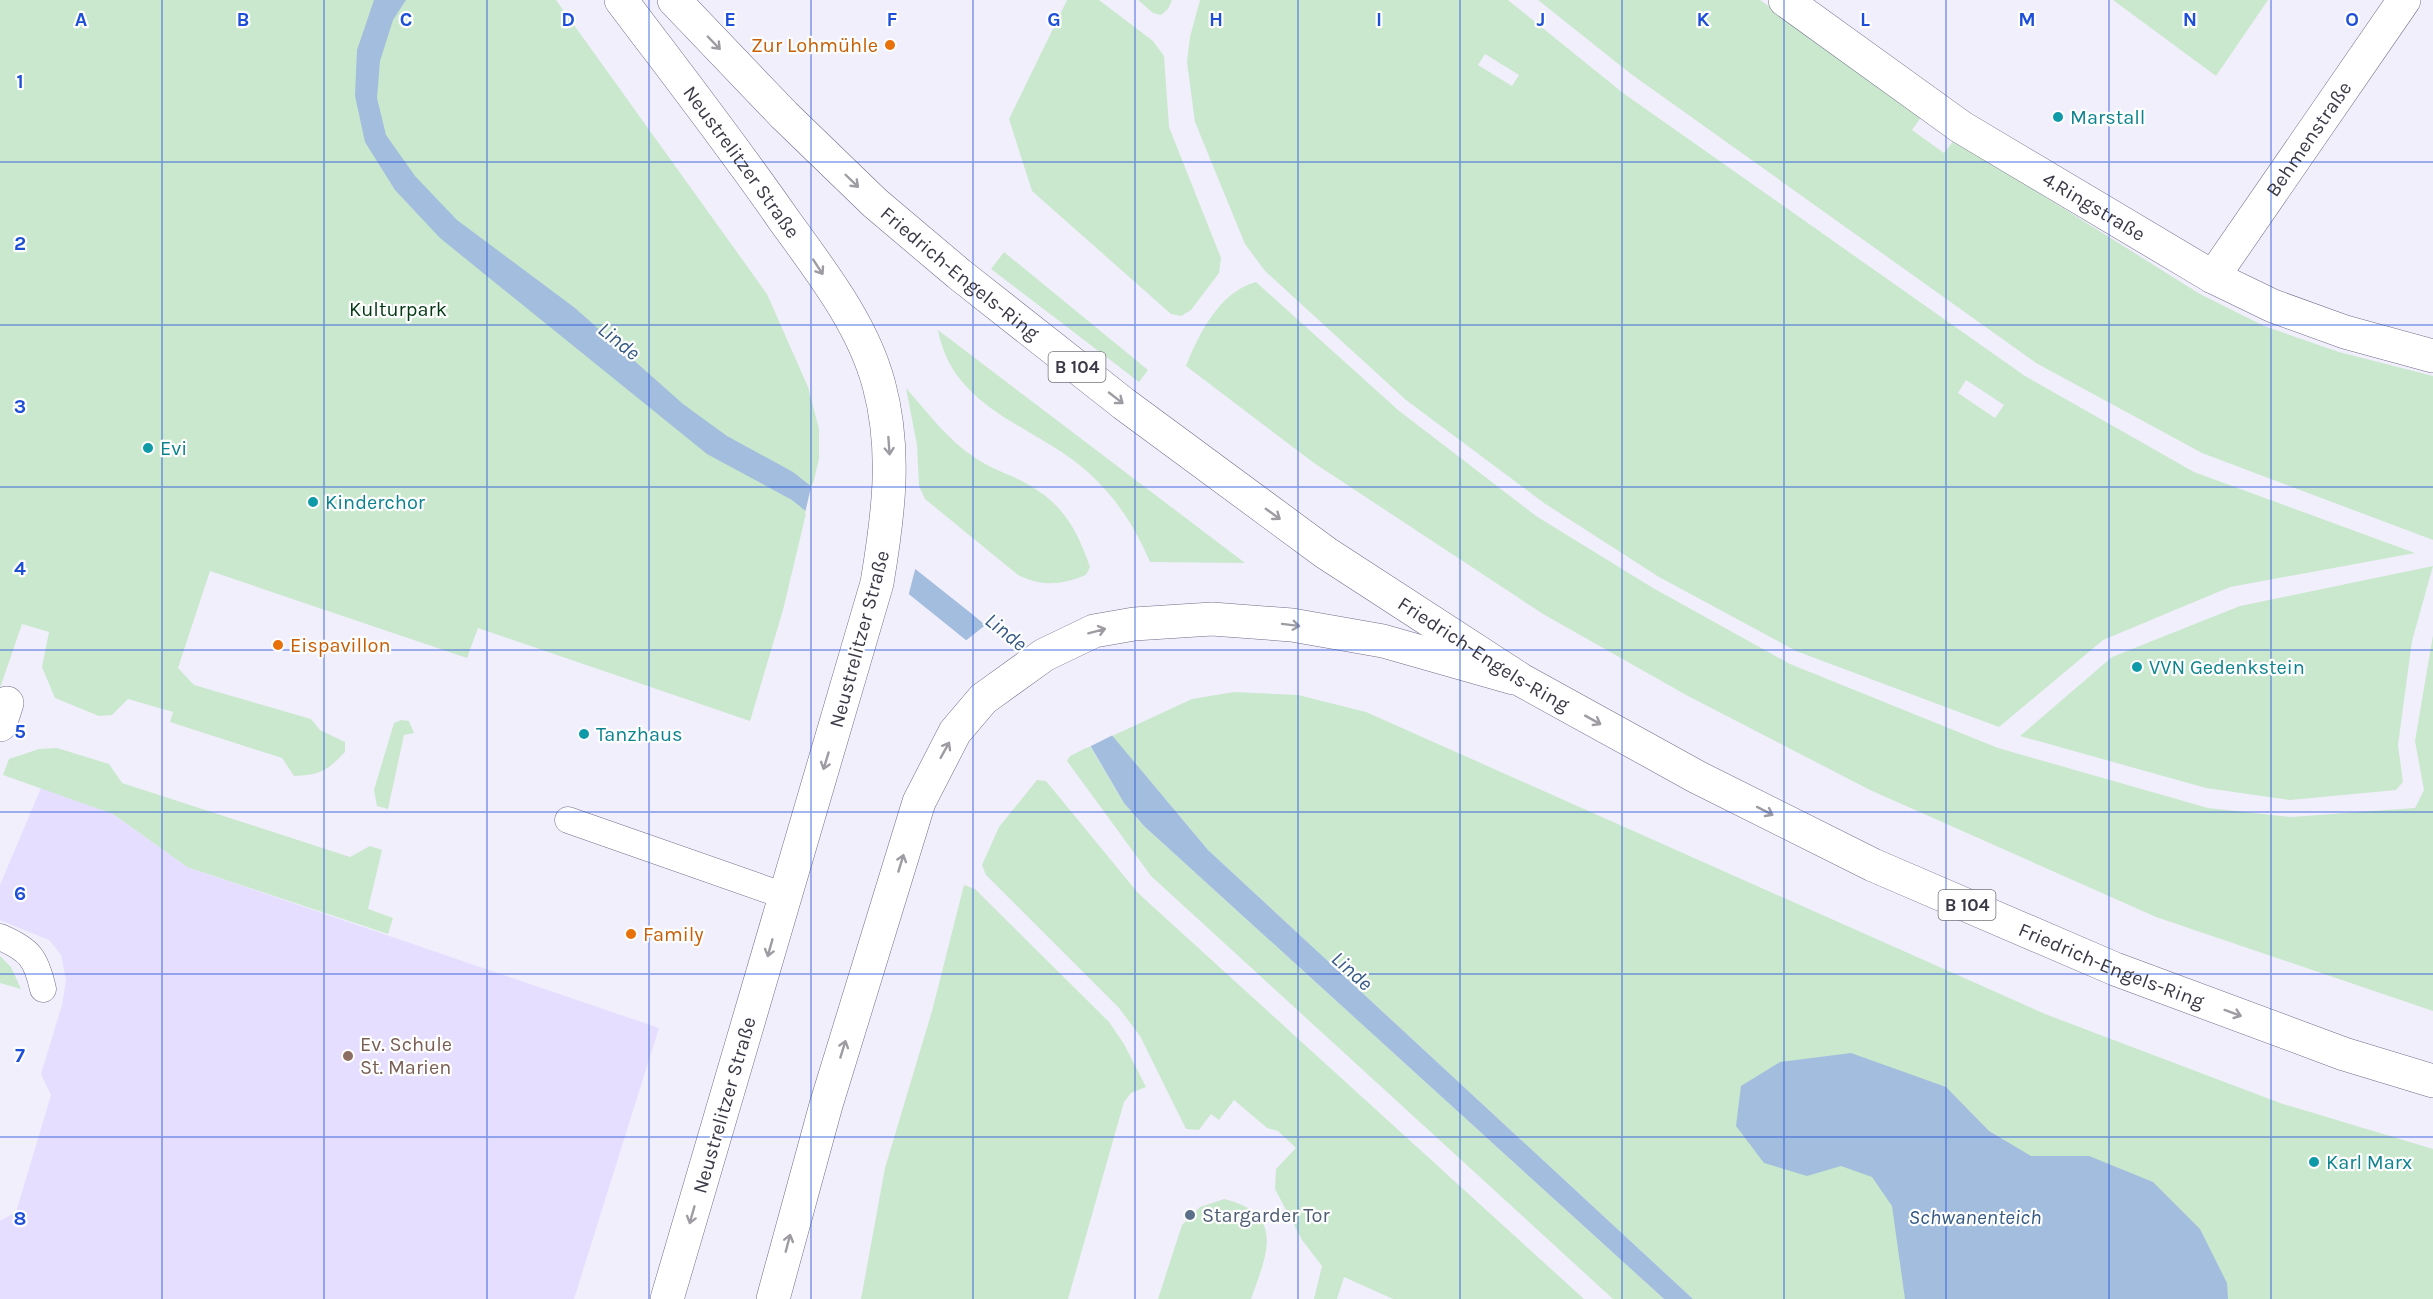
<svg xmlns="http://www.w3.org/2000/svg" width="2433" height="1299" font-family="Karla,sans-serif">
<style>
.built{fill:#e5deff}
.green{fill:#cae8cd;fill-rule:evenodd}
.water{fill:#a3bdde}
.pier{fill:#f1effc}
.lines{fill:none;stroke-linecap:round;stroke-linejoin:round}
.lane-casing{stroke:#726c89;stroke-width:27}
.street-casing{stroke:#726c89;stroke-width:34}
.secondary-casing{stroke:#726c89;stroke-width:34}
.primary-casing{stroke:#726c89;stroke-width:34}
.lane{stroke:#fff;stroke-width:26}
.street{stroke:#fff;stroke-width:33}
.secondary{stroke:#fff;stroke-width:33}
.primary{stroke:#fff;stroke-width:33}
.oneway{stroke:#9e9ca2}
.grid{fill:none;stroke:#1d4ed8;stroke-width:1.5;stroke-opacity:0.55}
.food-dot{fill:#e8710a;stroke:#fefefe;stroke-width:2}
.culture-dot{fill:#0f9aa8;stroke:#fefefe;stroke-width:2}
.education-dot{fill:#8d6e63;stroke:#fefefe;stroke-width:2}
.service-dot{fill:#5c6f8a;stroke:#fefefe;stroke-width:2}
.labels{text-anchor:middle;stroke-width:4.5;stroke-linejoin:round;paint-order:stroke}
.shield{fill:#fefefe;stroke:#76747d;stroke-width:1.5}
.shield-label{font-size:18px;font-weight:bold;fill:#3c3946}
.food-label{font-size:20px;fill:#c56008;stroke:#fefefe;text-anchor:start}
.culture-label{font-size:20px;fill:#0d838f;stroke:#fefefe;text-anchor:start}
.street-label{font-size:20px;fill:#3c3946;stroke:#fefefe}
.park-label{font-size:20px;fill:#023912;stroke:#fefefe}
.education-label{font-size:20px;fill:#785e54;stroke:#fefefe;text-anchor:start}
.service-label{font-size:20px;fill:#4e5e75;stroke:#fefefe;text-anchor:start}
.water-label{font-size:21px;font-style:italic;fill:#345985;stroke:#fefefe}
.grid-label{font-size:20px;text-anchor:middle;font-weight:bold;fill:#1d4ed8;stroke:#fefefe;stroke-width:4.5;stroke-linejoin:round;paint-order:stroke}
</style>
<rect width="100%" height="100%" fill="#f1effc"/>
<!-- built -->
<path class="built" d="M 41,788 L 113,814 L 187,867 L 659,1028 L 574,1299 L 0,1299 L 0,1221 L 16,1212 L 51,1095 L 41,1074 L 62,1005 L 66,980 L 61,955 L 49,940 L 0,920 L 0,885 Z"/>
<!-- green -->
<path class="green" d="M 0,0 L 556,0 L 767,294 L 808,387 L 819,429 L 819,459 L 783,610 L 750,721 L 478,628 L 467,658 L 210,571 L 178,668 L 194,685 L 311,719 L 320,730 L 345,742 L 345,752 C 327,771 320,775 294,776 L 282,758 L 170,722 L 173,712 L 128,699 L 112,715 L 99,716 L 55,698 L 42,667 L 49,632 L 22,624 L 0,688 Z
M 1067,0 L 1099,0 L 1153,41 L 1164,56 L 1169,127 L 1221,258 L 1219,273 L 1191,310 L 1181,316 L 1171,314 L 1032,191 L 1009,119 Z
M 1138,0 L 1172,0 L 1168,9 L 1161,15 L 1153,13 Z
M 1200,0 L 1508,0 L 1623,93 L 2025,376 L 2194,472 L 2415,553 L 2230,587 L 2103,640 L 1999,727 L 1796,651 L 1659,577 L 1544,503 L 1406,400 L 1265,271 L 1245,244 L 1195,122 L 1187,62 L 1190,37 ZM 1485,54 L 1519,75 L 1512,86 L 1478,65 ZM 1966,380 L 2004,405 L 1995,418 L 1958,393 Z
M 1538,0 L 1760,0 L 1922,116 L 1912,130 L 1944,153 L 1954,140 L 2200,294 L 2264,326 L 2339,352 L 2433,376 L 2433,540 L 2202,453 L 2036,363 L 1631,74 Z
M 2113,0 L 2268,0 L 2216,76 Z
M 1004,252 L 1148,370 L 1139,382 L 991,269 Z
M 1256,282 L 1398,410 L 1536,516 L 1653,588 L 1790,664 L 1998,748 L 2208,808 L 2291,817 L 2415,808 L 2424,790 L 2415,741 L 2433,635 L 2433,1011 L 2156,917 L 1870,790 L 1688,696 L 1543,614 L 1314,463 L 1186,366 C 1199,334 1219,292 1256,282 Z
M 938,330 L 1245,563 L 1150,562 C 1135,527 1117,499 1089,473 C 1036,425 953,411 938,330 Z
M 906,388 C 928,413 947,439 974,457 C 988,467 1005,473 1020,480 C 1062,502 1075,525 1090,567 L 1086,575 C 1061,585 1043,587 1018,575 L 925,499 L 919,486 L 917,445 Z
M 2433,566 L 2412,641 L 2398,745 L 2403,782 L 2396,790 L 2290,800 L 2206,788 L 2020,736 L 2112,657 L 2240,606 Z
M 1234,692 L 1298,695 L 1366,712 L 2045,1014 L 2280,1103 L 2433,1149 L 2433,1299 L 1693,1299 L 1208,850 L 1112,736 L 1192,699 Z
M 401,720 L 409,721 L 414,733 L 404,735 L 388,809 L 377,806 L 374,790 L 394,723 Z
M 1090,746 L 1124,803 L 1144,826 L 1664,1299 L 1613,1299 L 1151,876 L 1067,761 L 1070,756 Z
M 57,748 L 109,764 L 122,783 L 350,857 L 370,846 L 382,850 L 368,909 L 393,918 L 388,934 L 187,867 L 113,814 L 3,775 L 9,759 L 39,749 Z
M 1037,780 L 1046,781 L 1138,893 L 1584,1299 L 1393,1299 L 1344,1277 L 1337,1299 L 1314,1299 L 1322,1266 L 1302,1240 L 1275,1189 L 1276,1169 L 1296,1148 L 1278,1131 L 1267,1128 L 1234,1100 L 1219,1120 L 1211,1114 L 1199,1130 L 1186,1129 L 1140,1036 L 1119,1008 L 986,875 L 982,865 L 999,827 Z
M 964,885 L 975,889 L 1109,1022 L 1124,1044 L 1146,1087 L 1131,1093 L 1124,1102 L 1068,1299 L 861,1299 L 885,1168 L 932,1011 Z
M 0,956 L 11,967 L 21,989 L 0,983 Z
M 1224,1199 C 1286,1214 1267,1254 1251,1299 L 1158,1299 L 1182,1225 L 1200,1207 Z"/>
<!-- water -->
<path class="water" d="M 374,0 L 406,0 L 393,20 L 380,61 L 377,98 L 386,135 L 415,176 L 457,220 L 575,308 L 683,404 L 727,436 L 793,472 L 972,614 L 1100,721 L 1208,850 L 1693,1299 L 1664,1299 L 1144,826 L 1124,803 L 1084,735 L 792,500 L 707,454 L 440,238 L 395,190 L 365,142 L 355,96 L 357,50 Z
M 1851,1053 L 1946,1087 L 1989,1131 L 2031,1156 L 2089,1156 L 2153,1182 L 2200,1229 L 2227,1283 L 2228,1299 L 1905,1299 L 1892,1206 L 1872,1177 L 1841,1166 L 1807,1176 L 1764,1163 L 1736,1126 L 1741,1086 L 1780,1062 Z"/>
<!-- pier -->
<path class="pier" d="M 812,483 L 974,611 L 1102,719 L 1115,734 L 1087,748 L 1082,737 L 964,642 L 988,623 L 916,566 L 908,597 L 805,513 Z"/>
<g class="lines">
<defs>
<path id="lane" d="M 568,820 L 785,896
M 0,937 C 30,950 36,958 43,989"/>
<g id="street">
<path id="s1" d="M 1785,0 L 1961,127 L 2213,277 L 2273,306 L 2345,332 L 2433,356"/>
<path id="s2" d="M 2213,277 L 2404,0"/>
<path d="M 0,725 L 7,703"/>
</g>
<g id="secondary">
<path id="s3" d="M 621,0 C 676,73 732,145 784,220 C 820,270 863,324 879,385 C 897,452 888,517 877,583 L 667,1299"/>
<path d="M 773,1299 L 826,1105 L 919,802 L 955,732 L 983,699 L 1044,655 L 1094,631 L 1134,624 L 1212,619 L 1292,625 L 1383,641 L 1513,678"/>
</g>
<g id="primary">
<path id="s4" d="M 674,0 L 784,115 L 875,203 L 959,274 L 1124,404 L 1326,553 L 1523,681 L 1697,777 L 1873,865 L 2115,969 L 2344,1054 L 2433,1081"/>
</g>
</defs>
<!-- lane casing -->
<use href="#lane" class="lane-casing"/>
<!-- street casing -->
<use href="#street" class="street-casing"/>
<!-- secondary casing -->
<use href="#secondary" class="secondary-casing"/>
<!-- primary casing -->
<use href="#primary" class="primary-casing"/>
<!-- lane -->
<use href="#lane" class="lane"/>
<!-- street -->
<use href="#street" class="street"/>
<!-- secondary -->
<use href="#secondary" class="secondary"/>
<!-- primary -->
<use href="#primary" class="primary"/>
</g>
<!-- one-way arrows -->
<defs><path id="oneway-shaft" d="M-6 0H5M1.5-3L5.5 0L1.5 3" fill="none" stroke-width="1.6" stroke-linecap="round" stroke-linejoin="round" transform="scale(1.5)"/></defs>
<g class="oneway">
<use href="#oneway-shaft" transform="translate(714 43) rotate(46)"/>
<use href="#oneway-shaft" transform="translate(852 181) rotate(44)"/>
<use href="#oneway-shaft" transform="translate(818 267) rotate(57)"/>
<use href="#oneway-shaft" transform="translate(1116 398) rotate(38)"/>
<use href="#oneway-shaft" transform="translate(889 446) rotate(86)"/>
<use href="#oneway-shaft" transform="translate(1273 514) rotate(36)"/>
<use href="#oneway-shaft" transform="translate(1291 625) rotate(7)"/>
<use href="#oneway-shaft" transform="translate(1097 631) rotate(-15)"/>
<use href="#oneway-shaft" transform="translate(1593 720) rotate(29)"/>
<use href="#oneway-shaft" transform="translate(945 750) rotate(-61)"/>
<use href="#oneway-shaft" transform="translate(826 761) rotate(107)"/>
<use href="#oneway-shaft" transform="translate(1765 811) rotate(27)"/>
<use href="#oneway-shaft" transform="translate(901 863) rotate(-73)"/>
<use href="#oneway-shaft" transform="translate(770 948) rotate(106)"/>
<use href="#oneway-shaft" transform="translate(2233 1013) rotate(20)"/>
<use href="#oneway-shaft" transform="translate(843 1049) rotate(-73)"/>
<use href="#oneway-shaft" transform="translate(692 1215) rotate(106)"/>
<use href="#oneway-shaft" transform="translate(788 1243) rotate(-75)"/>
</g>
<!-- grid -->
<path class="grid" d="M 162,0 L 162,1299M 324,0 L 324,1299M 487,0 L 487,1299M 649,0 L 649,1299M 811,0 L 811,1299M 973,0 L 973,1299M 1135,0 L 1135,1299M 1298,0 L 1298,1299M 1460,0 L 1460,1299M 1622,0 L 1622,1299M 1784,0 L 1784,1299M 1946,0 L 1946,1299M 2109,0 L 2109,1299M 2271,0 L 2271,1299M 0,162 L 2433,162M 0,325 L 2433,325M 0,487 L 2433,487M 0,650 L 2433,650M 0,812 L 2433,812M 0,974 L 2433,974M 0,1137 L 2433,1137"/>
<!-- markers -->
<g class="food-dot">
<circle cx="890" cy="45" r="6"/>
<circle cx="278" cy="645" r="6"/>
<circle cx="631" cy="934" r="6"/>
</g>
<g class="culture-dot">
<circle cx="2058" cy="117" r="6"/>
<circle cx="148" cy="448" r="6"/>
<circle cx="313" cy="502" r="6"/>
<circle cx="2137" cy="667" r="6"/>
<circle cx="584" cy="734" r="6"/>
<circle cx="2314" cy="1162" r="6"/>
</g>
<circle class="education-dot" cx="348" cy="1056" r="6"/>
<circle class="service-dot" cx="1190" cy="1215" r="6"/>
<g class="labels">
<!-- shield labels -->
<g class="shield">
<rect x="1048.5" y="352" width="57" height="30" rx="4.5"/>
<rect x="1938.5" y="890" width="57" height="30" rx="4.5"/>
</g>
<g class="shield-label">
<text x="1077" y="373">B 104</text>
<text x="1967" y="911">B 104</text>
</g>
<!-- food labels -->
<g class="food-label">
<text x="878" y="52" text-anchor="end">Zur Lohmühle</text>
<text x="290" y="652">Eispavillon</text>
<text x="643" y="941">Family</text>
</g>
<!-- culture labels -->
<g class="culture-label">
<text x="2070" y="124">Marstall</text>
<text x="160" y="455">Evi</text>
<text x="325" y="509">Kinderchor</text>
<text x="2149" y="674">VVN Gedenkstein</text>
<text x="596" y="741">Tanzhaus</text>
<text x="2326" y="1169">Karl Marx</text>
</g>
<!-- street labels -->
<g class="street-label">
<text dy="7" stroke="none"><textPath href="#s2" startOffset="168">Behmenstraße</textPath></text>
<text dy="7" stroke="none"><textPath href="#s3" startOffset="202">Neustrelitzer Straße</textPath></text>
<text dy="7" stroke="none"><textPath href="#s1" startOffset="372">4.Ringstraße</textPath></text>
<text dy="7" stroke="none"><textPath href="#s4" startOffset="396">Friedrich-Engels-Ring</textPath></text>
<text transform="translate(859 639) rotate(-75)" y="7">Neustrelitzer Straße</text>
<text dy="7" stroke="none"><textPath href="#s4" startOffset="1044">Friedrich-Engels-Ring</textPath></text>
<text dy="7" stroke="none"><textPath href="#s4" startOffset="1746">Friedrich-Engels-Ring</textPath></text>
<text transform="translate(724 1105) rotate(-74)" y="7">Neustrelitzer Straße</text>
</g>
<!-- park labels -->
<g class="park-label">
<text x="398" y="316">Kulturpark</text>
</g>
<!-- education labels -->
<g class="education-label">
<text x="360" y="1051">Ev. Schule<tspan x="360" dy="23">St. Marien</tspan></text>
</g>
<!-- service labels -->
<g class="service-label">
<text x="1202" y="1222">Stargarder Tor</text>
</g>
<!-- water labels -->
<g class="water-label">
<text transform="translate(619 341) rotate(39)" y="7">Linde</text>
<text transform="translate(1006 632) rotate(39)" y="7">Linde</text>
<text transform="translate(1352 971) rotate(42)" y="7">Linde</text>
<text x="1975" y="1224">Schwanenteich</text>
</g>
</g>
<g class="grid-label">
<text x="81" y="26">A</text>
<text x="243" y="26">B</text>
<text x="406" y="26">C</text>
<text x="568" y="26">D</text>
<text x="730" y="26">E</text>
<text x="892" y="26">F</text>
<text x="1054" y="26">G</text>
<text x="1216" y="26">H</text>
<text x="1379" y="26">I</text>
<text x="1541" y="26">J</text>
<text x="1703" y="26">K</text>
<text x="1865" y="26">L</text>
<text x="2027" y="26">M</text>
<text x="2190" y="26">N</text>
<text x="2352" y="26">O</text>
<text x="20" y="88">1</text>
<text x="20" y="250">2</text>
<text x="20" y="413">3</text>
<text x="20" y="575">4</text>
<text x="20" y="738">5</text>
<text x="20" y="900">6</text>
<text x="20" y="1062">7</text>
<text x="20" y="1225">8</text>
</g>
</svg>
